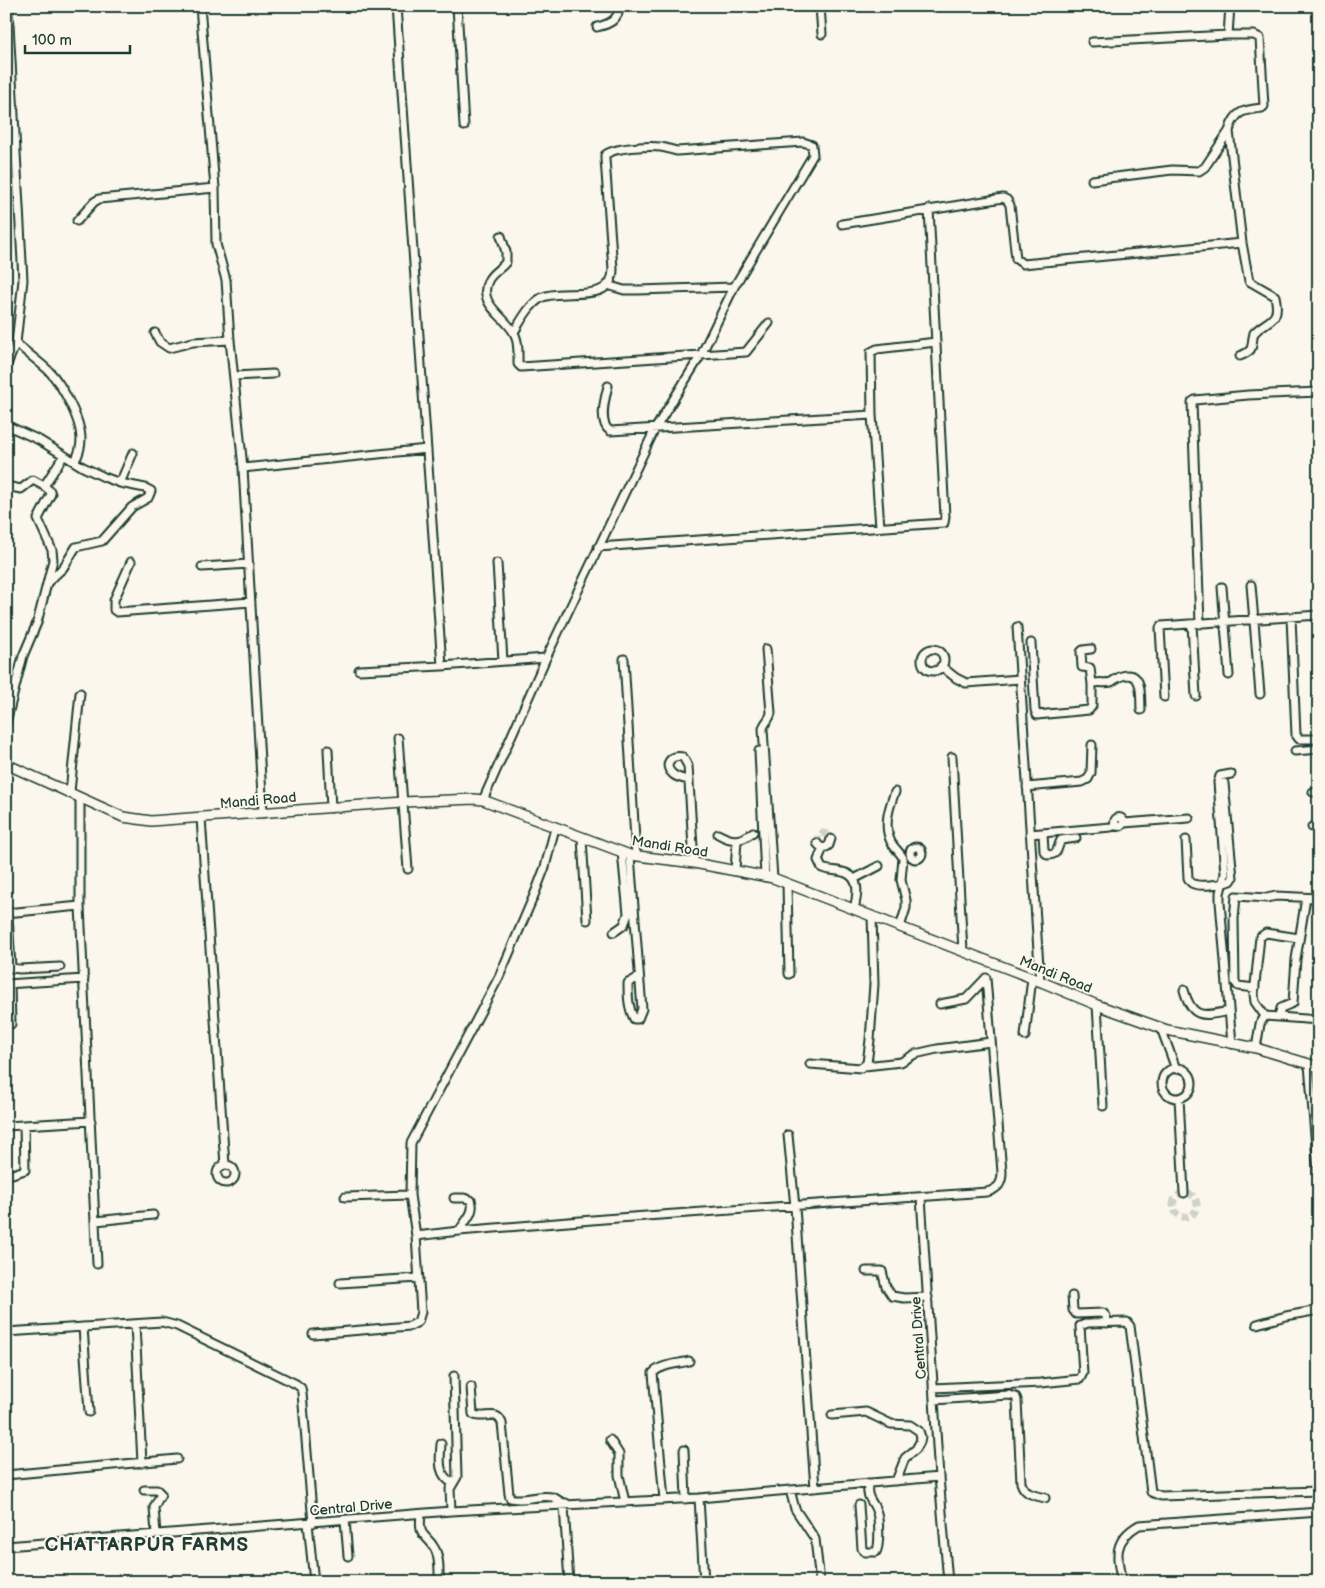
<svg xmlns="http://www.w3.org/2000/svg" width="1325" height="1588" font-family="'Balsamiq Sans',sans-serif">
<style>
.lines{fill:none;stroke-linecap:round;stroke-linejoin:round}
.minor-tunnel{stroke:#cfd2c7;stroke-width:7;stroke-dasharray:7 3.5;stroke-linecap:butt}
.minor-casing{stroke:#1f3d34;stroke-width:11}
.tertiary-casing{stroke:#1f3d34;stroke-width:12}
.minor{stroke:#fbf7ec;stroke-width:7}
.tertiary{stroke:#fbf7ec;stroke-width:9}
.labels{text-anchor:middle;stroke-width:4;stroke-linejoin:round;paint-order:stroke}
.street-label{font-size:14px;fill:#1f3d34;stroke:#fbf7ec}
.district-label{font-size:19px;font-weight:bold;letter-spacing:1px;fill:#1f3d34;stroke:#fbf7ec}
</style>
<rect width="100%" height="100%" fill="#fbf7ec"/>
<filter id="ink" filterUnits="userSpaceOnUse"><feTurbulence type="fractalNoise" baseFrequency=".02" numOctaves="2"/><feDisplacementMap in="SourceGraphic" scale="10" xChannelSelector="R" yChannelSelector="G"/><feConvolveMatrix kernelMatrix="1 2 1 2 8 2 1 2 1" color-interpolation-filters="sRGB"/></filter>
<g filter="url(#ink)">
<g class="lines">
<!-- minor-tunnel -->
<path class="minor-tunnel" d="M 817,843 L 818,836 L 822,833 L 827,834 L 831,839
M1173 1205a12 12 0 1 1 24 0a12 12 0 1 1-24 0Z"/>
<defs>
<path id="minor" d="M 200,6 L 215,188 L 216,244 L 226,280 L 230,340 L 243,468 L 263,813
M 396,6 L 442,666 L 546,658
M 457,6 L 464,126
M 820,6 L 822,34
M 597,27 C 610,24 618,20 620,6
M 1228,35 L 1230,6
M 1092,42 L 1228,35 L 1254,35 L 1260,38 L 1264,106 L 1262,108 C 1243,110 1235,111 1229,131 L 1242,243 L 1249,281 L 1275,296 C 1281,323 1268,318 1254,333 C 1250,348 1256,349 1240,356
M 1092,180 L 1172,170 L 1199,171 L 1205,167 L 1229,131
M 77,221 L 94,202 L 99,199 L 215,188
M 842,224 L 1003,198 L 1007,200 L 1010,205 L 1016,259 L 1023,264 L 1242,243
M 501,236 L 506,252 L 506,262 C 501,269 492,272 488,281 C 477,304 505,316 514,333 C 519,341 518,355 518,364 L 521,367 L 746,352 L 769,323
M 607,285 L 624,290 L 638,290 L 734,287
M 155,333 L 160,342 L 169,348 L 193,342 L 230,340
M 16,343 C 26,352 38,361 48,370 C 62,384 81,420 81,439 C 81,447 79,454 75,461
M 6,367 L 16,343 L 23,280 L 8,6
M 235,376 L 273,374
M 608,386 C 605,398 598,423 610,431 L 872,415
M 6,425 L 39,440 L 83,467 L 104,477 L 120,483 L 145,488 L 151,491 L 148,498 L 132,507 L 102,541 L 76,547 L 63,568 L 48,582
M 243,468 L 427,449
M 120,483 L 133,453
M 6,486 L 21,489 L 33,480 L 44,486
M 880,527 L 872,415 L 871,352 L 877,349 L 936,342
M 598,547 L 944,523 L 945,517 L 929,209
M 131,562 L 114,600 L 114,610 L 117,612 L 251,602
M 497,563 L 503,661
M 202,567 L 249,564
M 1251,585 L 1260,694
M 1222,587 L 1229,675
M 1291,617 L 1296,735 L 1299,739 L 1319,739
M 1192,624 L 1196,696
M 1200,624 L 1192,402 L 1195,400 L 1248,395 L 1319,392
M 1017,627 L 1040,982
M 1031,643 L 1035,710 L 1037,715 L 1089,710 L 1092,706 L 1092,684 C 1098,681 1105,684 1111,682 C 1115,680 1118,677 1122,676 C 1144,670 1140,696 1141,710
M 766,649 L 771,713 C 770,720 764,722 763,729 L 773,878
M 1091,649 L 1083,650 L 1081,652 L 1082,667 L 1090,668 L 1092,684
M922 660a11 11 0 1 1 22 0a11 11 0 1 1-22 0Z
M 624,659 L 636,856
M 941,666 L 956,678 L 966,683 L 1020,679
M 359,670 L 442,666
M 1164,697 L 1160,628 L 1161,626 L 1319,615
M 6,723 L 23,656 L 37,623 L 53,560 L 52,550 L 38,519 L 51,494 L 50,491 L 44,486 L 64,455
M 398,738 L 408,869
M 328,750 L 331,808
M 759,751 L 765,877
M 1295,751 L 1319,749
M 952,757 L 963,951
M 1231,774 L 1220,776 L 1218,782 L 1225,874 L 1220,893 L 1220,902 L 1232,1044
M 689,780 C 684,779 678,778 674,775 C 662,766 670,754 683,757 L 688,766 L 694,863
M 1027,787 L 1082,782 L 1088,779 L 1091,773 L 1092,745
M 70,792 L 80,693
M 895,792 C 889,807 883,826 891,842 C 894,848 900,852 903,858 L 901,880 L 906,900 L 906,908 L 900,927
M 1313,792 L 1319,791
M 80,798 L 80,906 L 97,1264
M 483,800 L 546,658 L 655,429 L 701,355 L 734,287 L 813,155 L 812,145 L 803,142 L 677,151 C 672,150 667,148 661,147 C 649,146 614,147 605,155 L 605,159 L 613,269 C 613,306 563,287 541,298 C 529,305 521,321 514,332
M1114.5 822a4.5 4.5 0 1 1 9 0a4.5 4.5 0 1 1-9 0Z
M 201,818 L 225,1165
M 1124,823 L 1189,818
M 1312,827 L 1319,827
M 1043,833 L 1044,851 L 1048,855 C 1059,855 1057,847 1061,840 L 1076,838
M 718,834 C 732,842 741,842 753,832
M 1030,834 L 1111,827 L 1116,825
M 582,838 L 587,920
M 1186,840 L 1188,878 C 1190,881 1190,883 1194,884 C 1201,887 1224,884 1231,881 L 1233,878 L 1224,783
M 817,843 C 820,848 825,849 829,845 L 831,839
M910 853a6 6 0 1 1 12 0a6 6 0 1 1-12 0Z
M 823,848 L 818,860 L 822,868 C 829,871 838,870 846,873 C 861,879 857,897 854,909
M 630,855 L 631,869 L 642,1009 L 638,1019 L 634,1019 C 628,1007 628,996 628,983 L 639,977
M 735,871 L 737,840
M 854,879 L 879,866
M 787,884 L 789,974
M 6,913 L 80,906
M 8,913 L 11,968 L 20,969 L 60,967
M 614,932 L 624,925 L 628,914 L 622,852
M 1317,970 L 1319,970
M 6,984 L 84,979
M 10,984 L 11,1024
M 1255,988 L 1238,986 L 1235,982 L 1234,919 L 1236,896 L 1267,898 L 1276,896 L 1319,898
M 1184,990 C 1192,1020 1204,1016 1229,1011
M 940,1004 L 966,999 L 986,978
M 1097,1005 L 1103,1106
M 1265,1016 L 1255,1002 L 1254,994 L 1260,937 L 1266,933 L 1299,938
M 1279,1016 L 1281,1008 L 1293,1003 L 1296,959 L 1306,898
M 1161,1028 L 1176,1069
M 1025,1036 L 1032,978
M 1256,1048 L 1260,1024 L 1265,1016 L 1319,1020
M 810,1064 L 861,1068 L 867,1063 L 870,1040 L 874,984 L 872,916
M 1309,1065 L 1319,1182
M 865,1066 L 901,1062 L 915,1054 L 937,1049 L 991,1042
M1162 1083a15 15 0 1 1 30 0a15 15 0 1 1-30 0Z
M 1179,1098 L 1184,1193
M 6,1126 L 91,1121
M 788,1135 L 795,1207 L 815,1488
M217 1174a9 9 0 1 1 18 0a9 9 0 1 1-18 0Z
M 9,1175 L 25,1170 L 24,1125
M 345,1197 L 410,1195
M 921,1197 L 939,1477 L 948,1582
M 454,1198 L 464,1198 L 471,1200 C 476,1212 465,1221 459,1231
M 96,1221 L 153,1215
M 416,1236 L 459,1231 L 604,1219 L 987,1192 C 998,1189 1002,1184 1002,1172 L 986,978
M 866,1271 L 882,1271 L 886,1287 L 892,1296 L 904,1298 L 928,1297
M 340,1283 L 419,1278
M 1072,1296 L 1073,1310 L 1076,1314 L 1103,1313 L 1106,1316 L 1107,1323
M 135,1324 L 142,1463
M 1257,1324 L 1286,1316 L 1319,1310
M 83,1327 L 89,1412
M 6,1332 L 162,1322 L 177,1326 L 296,1384 L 301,1388 L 302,1393 L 313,1523
M 313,1334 L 410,1326 L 418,1322 L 421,1312 L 416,1236 L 410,1195 L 411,1143 L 499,977 L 535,893 L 545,867 L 555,828
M 471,1387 L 473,1414 C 484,1421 496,1408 502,1423 L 509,1494 L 510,1498 C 523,1502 539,1494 552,1497 C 558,1498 559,1503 566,1503
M 933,1388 L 1041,1383 L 1080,1379 L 1083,1373 L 1080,1326 L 1088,1323 L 1127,1322 L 1130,1326 L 1151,1492 L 1161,1496 L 1319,1491
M 934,1400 L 1009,1395 L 1016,1397 L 1017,1400 L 1021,1483 C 1025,1495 1034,1495 1045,1498
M 832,1415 L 866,1412 L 891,1424 L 910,1425 L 919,1431 L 921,1437 L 920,1442 L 916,1449 L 905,1458 L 896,1481
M 610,1440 L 619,1454 L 619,1475 L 625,1502
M 441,1444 C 440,1459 437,1474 452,1483
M 684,1450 L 686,1499
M 6,1475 L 177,1459
M 144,1490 L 157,1490 L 161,1494 L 154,1507 L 156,1534
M 790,1490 L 795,1509 L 815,1539 L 820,1582
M 699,1498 L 704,1582
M 664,1500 L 653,1373 C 662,1364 678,1364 689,1361
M 859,1505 L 862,1549 L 865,1552 L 876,1552 C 880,1547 879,1520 877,1513 C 873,1499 866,1501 868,1483
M 564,1506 L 569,1582
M 451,1511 L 450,1489 L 457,1477 L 454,1376
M 421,1514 C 418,1540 426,1532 435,1549 C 440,1559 439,1572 439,1582
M 345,1520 L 348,1556
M 308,1523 L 314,1582
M 6,1546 L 451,1511 L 699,1498 L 939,1477
M 1122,1582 C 1116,1556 1113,1540 1139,1525 L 1319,1512"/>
<path id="tertiary" d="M 6,764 L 123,817 L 151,821 L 403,802 L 474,799 L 483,800 L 630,855 L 694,863 L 773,878 L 1032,978 L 1097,1005 L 1167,1030 L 1256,1048 L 1319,1067"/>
</defs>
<!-- minor casing -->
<use href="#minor" class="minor-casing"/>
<!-- tertiary casing -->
<use href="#tertiary" class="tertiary-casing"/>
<!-- minor -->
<use href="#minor" class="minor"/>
<!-- tertiary -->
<use href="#tertiary" class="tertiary"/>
</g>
</g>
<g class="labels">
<!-- street labels -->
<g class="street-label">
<text transform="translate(258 800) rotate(-5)" y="5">Mandi Road</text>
<text transform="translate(670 846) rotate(9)" y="5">Mandi Road</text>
<text transform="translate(1056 974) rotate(22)" y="5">Mandi Road</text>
<text transform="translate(918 1338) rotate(-94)" y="5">Central Drive</text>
<text transform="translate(351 1507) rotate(-5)" y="5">Central Drive</text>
</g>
<!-- district labels -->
<g class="district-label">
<text x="147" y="1551">CHATTARPUR FARMS</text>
</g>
</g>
<!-- margin -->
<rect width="1325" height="1588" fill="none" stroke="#fbf7ec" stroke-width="25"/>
<rect x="12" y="12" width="1300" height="1563" fill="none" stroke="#1f3d34" stroke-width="2" filter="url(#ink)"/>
<!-- scale -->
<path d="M25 45v8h105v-8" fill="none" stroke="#1f3d34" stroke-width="2.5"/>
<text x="32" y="45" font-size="15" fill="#1f3d34" stroke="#fbf7ec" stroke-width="4" paint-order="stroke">100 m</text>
</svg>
